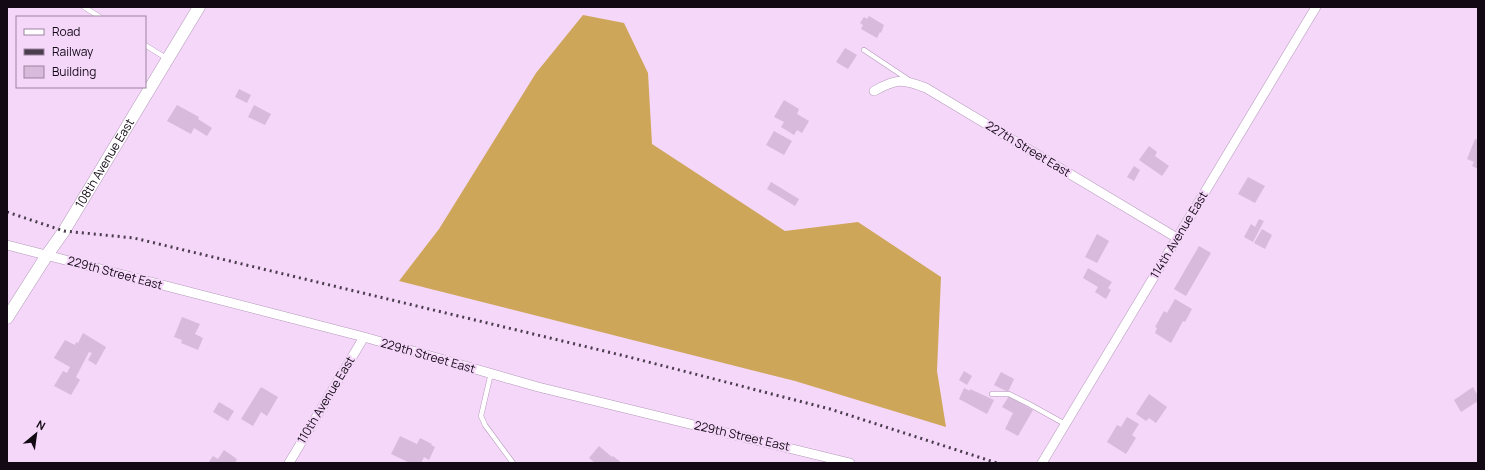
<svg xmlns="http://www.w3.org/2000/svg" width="1485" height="470" font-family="Manrope,sans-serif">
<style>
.forest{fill:#cea659}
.building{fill:#d8badc}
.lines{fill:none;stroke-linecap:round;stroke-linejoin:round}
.lane-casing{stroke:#b397b8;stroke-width:5.5}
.street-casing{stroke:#b397b8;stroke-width:10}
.secondary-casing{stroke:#b397b8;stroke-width:13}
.lane{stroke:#fff;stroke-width:4.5}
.street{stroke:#fff;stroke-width:9}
.secondary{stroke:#fff;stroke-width:12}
.rail{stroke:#4b3c4e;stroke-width:3;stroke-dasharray:2 4;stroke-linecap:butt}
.labels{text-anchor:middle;stroke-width:4;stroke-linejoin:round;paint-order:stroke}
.street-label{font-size:12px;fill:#130915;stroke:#f5d7fa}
</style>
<rect width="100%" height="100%" fill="#f5d7fa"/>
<!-- forest -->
<path class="forest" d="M 583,15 L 624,23 L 648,73 L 652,144 L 785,231 L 858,222 L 941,277 L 937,371 L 946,427 L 795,381 L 399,281 L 439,229 L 536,73 Z"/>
<!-- building -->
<path class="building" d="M 869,16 L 884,25 L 881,33 L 880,32 L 877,38 L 861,29 L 863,25 L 860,23 L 864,17 L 867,19 Z
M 845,48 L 857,55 L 848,69 L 836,62 Z
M 239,89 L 251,95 L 247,103 L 235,97 Z
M 784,100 L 799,109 L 797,114 L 809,121 L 802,133 L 797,130 L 794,135 L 781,127 L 784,122 L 774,117 Z
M 177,105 L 199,117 L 198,119 L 212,128 L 207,136 L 194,128 L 191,134 L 167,121 Z
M 254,105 L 271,114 L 265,125 L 248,117 Z
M 774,131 L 792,141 L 784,155 L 766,145 Z
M 1475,139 L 1478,140 L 1478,169 L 1472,166 L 1474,162 L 1467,159 Z
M 1149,146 L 1157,152 L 1155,156 L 1169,166 L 1162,176 L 1139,160 Z
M 1134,166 L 1140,170 L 1134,181 L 1127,177 Z
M 1248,177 L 1265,186 L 1255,203 L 1238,194 Z
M 771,182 L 799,199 L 795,206 L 767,189 Z
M 1259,219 L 1264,221 L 1253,242 L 1244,237 L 1251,224 L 1255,227 Z
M 1262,229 L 1272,235 L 1265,249 L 1254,243 Z
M 1097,234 L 1109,241 L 1097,263 L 1085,257 Z
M 1199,246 L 1211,253 L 1186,296 L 1174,289 Z
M 1088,268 L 1112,282 L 1108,288 L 1111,290 L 1106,299 L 1095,292 L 1098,287 L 1083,278 Z
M 1175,299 L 1192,309 L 1185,322 L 1183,321 L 1171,343 L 1155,333 L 1157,328 L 1155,327 L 1164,311 L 1167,313 Z
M 182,317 L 200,324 L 195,334 L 203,338 L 198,350 L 181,343 L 182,340 L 174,337 Z
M 83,333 L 106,347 L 96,365 L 88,360 L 92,353 L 89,352 L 76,377 L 80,380 L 71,395 L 54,386 L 63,371 L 67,373 L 70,367 L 54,358 L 55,356 L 65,340 L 75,345 L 76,342 L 78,343 Z
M 964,371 L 972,376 L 967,385 L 959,380 Z
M 1001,372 L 1014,379 L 1008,392 L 994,385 Z
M 261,387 L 278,397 L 267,416 L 261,412 L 253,426 L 241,419 Z
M 1473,387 L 1478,396 L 1478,401 L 1461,412 L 1454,400 Z
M 964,388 L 970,391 L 970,389 L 994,400 L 987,414 L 959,399 Z
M 1149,394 L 1167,407 L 1156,423 L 1149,418 L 1146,421 L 1136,414 Z
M 1009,396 L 1033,410 L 1018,436 L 1005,429 L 1013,413 L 1002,407 Z
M 219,402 L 234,411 L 228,421 L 213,412 Z
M 1127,417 L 1139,424 L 1132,435 L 1136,438 L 1126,454 L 1107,442 L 1117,425 L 1121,427 Z
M 400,436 L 417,444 L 420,438 L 432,444 L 431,445 L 435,447 L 429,460 L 424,457 L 421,463 L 410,463 L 391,454 Z
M 599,446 L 612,457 L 613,456 L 622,463 L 595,463 L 589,458 Z
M 224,450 L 237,459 L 235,463 L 208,463 L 213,456 L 218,459 Z"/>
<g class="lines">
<defs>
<path id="lane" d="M 84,7 L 100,17
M 145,45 L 166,58
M 864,50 L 909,80
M 491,373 L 481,416 L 485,425 L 513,463
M 992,394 L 1009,394 L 1029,404 L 1065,424"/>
<path id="street" d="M 874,91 C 897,78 903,79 926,88 L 1177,238
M 7,245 L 364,337 L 538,387 L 850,463
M 289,463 L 364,337
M 1042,463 L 1316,7"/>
<g id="secondary">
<path id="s1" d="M 7,318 L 47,255 L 64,231 L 199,7"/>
</g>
</defs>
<!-- lane casing -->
<use href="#lane" class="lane-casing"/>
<!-- street casing -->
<use href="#street" class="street-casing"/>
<!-- secondary casing -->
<use href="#secondary" class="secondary-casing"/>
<!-- lane -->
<use href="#lane" class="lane"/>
<!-- street -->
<use href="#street" class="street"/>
<!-- secondary -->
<use href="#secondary" class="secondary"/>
<!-- rail -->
<path class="rail" d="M 7,212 L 64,231 L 134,238 L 629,357 L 830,409 L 997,463"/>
</g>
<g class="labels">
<!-- street labels -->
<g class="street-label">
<text transform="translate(1028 149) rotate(31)" y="4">227th Street East</text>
<text dy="4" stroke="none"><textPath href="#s1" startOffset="183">108th Avenue East</textPath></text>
<text transform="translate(1179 235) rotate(-59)" y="4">114th Avenue East</text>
<text transform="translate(115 273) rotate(15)" y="4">229th Street East</text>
<text transform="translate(428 356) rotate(16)" y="4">229th Street East</text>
<text transform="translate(326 400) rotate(-59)" y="4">110th Avenue East</text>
<text transform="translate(742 436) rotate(13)" y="4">229th Street East</text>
</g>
</g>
<!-- border -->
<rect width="1485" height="470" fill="none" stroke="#130915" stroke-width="16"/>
<!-- legend -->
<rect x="16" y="16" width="130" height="72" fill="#f5d7fa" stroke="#9b859e"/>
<rect x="24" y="29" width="20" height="6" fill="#ffffff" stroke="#9b859e"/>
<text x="52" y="36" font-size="12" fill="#130915">Road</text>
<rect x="24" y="49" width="20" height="6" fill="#4b3c4e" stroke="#9b859e"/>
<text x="52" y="56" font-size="12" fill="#130915">Railway</text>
<rect x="24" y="66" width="20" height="12" fill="#d8badc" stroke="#9b859e"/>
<text x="52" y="76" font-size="12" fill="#130915">Building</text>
<!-- north arrow -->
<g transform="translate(36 434) rotate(29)" stroke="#f5d7fa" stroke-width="3" paint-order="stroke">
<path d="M0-3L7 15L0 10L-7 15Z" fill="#130915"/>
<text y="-6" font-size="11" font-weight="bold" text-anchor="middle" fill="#130915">N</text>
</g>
</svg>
